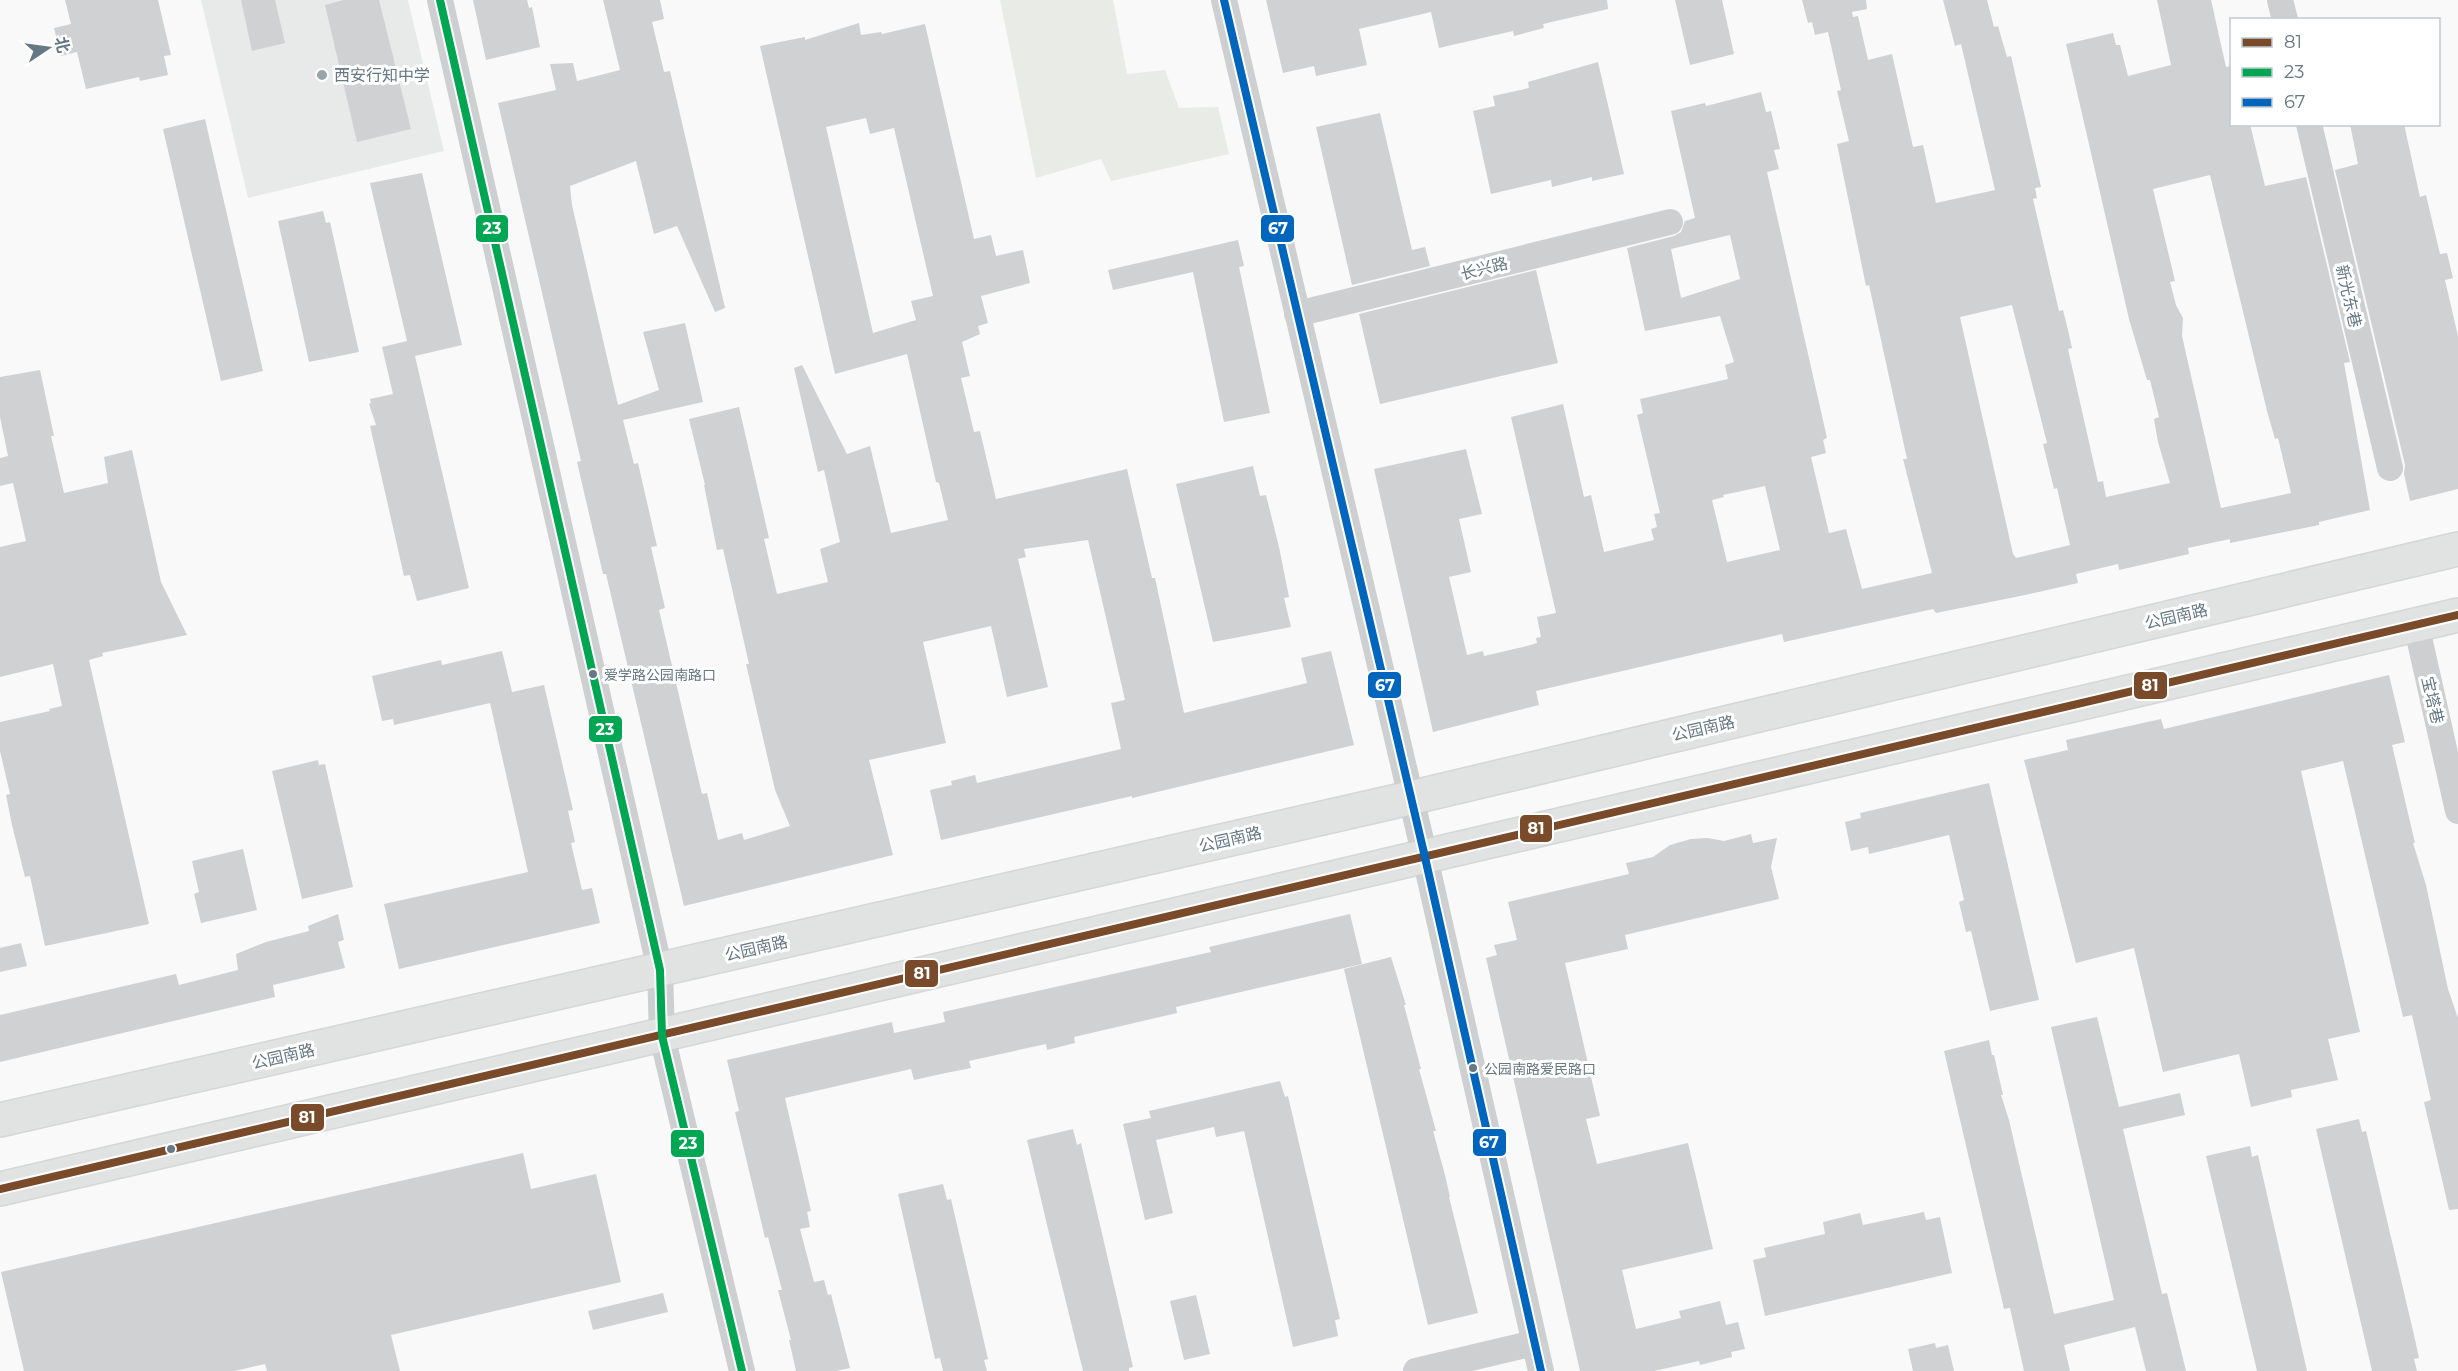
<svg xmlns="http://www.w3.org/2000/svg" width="2458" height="1371" font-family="Montserrat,'Noto Sans SC',sans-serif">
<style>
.built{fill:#e8eae9}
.green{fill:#e8ebe6}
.building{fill:#cfd1d2;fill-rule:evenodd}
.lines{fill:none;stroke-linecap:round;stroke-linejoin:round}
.major-casing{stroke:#d5d6d7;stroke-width:36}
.minor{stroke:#cecfd0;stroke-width:26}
.major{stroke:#e1e2e2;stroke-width:33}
.bus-1-casing{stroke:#fff;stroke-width:12}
.bus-2-casing{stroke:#fff;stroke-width:12}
.bus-3-casing{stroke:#fff;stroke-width:12}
.bus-1{stroke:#7a4b2a;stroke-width:8}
.bus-2{stroke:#00a651;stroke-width:8}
.bus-3{stroke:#0065bd;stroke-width:8}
.poi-dot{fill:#99a5ac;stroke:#fff;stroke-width:2}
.bus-dot{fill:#657883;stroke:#fff;stroke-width:2}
.labels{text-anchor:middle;stroke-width:6;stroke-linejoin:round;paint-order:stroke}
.bus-label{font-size:14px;fill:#657883;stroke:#fff;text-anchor:start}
.poi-label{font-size:16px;fill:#657883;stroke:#fff;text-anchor:start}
.street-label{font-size:16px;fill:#657883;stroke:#fff}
.line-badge{stroke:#fff;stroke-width:2}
.badge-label{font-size:16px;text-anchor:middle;font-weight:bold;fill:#fff}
</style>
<rect width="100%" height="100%" fill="#f9f9f9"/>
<!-- built -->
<path class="built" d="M 201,0 L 408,0 L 444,151 L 248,198 Z"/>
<!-- green -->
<path class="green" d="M 1000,0 L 1113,0 L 1127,74 L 1165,70 L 1179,108 L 1218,107 L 1229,154 L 1111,181 L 1101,159 L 1036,178 Z"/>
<!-- building -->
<path class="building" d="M 65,0 L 158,0 L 171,55 L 164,56 L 168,75 L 140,81 L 139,77 L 86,89 L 77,52 L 61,56 L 54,28 L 71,24 Z
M 241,0 L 275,0 L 285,43 L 252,51 Z
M 344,0 L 379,0 L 411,129 L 357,142 L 325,5 Z
M 473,0 L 527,0 L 529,8 L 532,7 L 540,47 L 486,60 Z
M 603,0 L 660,0 L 664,19 L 652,22 L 664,72 L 670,71 L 725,308 L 715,312 L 677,226 L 654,234 L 636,161 L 570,186 L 572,205 L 618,405 L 659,390 L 643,332 L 685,323 L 703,402 L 623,420 L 634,464 L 638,463 L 657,546 L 651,547 L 665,608 L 659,610 L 702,794 L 707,793 L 718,840 L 742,833 L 744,840 L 790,826 L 775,790 L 746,664 L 749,664 L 723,549 L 717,550 L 704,485 L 705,485 L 689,419 L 739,407 L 769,538 L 764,539 L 777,594 L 828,582 L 820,549 L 840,542 L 824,470 L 818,472 L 794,368 L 802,365 L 847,454 L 870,446 L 891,533 L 948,520 L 939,483 L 936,482 L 907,354 L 835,374 L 760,46 L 805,37 L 805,40 L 859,23 L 861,35 L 881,32 L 882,34 L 925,24 L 974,239 L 991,235 L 996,256 L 1023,250 L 1030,283 L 981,296 L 988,323 L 978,326 L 980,334 L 962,342 L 970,376 L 961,378 L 974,432 L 980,431 L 996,499 L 1127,469 L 1152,578 L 1155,578 L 1184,713 L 1307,683 L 1301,658 L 1331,651 L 1354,745 L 1132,798 L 1132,796 L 941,840 L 930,790 L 952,785 L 951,781 L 975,775 L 977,783 L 1121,749 L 1111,703 L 1125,700 L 1088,540 L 1024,549 L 1026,557 L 1018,559 L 1048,687 L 1007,697 L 991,626 L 923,642 L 946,743 L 869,760 L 893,855 L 684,906 L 606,574 L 603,574 L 577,462 L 581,461 L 498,103 L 556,90 L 550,64 L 573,63 L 577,81 L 620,70 ZM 866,118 L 870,134 L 894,128 L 933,296 L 911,301 L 916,320 L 873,333 L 826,127 Z
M 1266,0 L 1607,0 L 1608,9 L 1543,24 L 1544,28 L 1514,36 L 1513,31 L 1439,48 L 1431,12 L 1359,29 L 1367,65 L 1316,76 L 1314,66 L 1283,73 Z
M 1675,0 L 1722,0 L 1734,54 L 1690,65 Z
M 1802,0 L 1866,0 L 1867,9 L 1852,12 L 1853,17 L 1858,16 L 1868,60 L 1892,54 L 1913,147 L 1923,145 L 1936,203 L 1995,190 L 1961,44 L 1955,46 L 1943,0 L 1987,0 L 1994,27 L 1998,26 L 2007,57 L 2011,56 L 2041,187 L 2035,188 L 2037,198 L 2033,199 L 2059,311 L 2063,310 L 2068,330 L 2072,348 L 2068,349 L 2098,482 L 2103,481 L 2106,497 L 2170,483 L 2158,442 L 2154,419 L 2159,417 L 2150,380 L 2147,380 L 2129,319 L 2066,44 L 2113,33 L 2116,45 L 2120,45 L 2128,76 L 2171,65 L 2157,0 L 2211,0 L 2226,67 L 2232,66 L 2232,124 L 2250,124 L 2265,186 L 2306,177 L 2350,362 L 2344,363 L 2370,510 L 2319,522 L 2319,525 L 2230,543 L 2230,539 L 2188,548 L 2189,554 L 2119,570 L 2118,564 L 2076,574 L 2078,583 L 2025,595 L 1936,613 L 1933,609 L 1784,642 L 1782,634 L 1536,691 L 1539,705 L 1433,732 L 1374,469 L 1466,449 L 1482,514 L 1459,519 L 1471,572 L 1449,577 L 1467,655 L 1483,651 L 1484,656 L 1527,646 L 1537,643 L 1536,638 L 1541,637 L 1537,617 L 1556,613 L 1511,417 L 1563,404 L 1584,497 L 1591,495 L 1604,552 L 1654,540 L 1651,529 L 1657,527 L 1654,514 L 1660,513 L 1637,415 L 1643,413 L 1640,399 L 1728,379 L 1725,365 L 1734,362 L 1720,316 L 1645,331 L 1627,248 L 1674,236 L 1681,232 L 1685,221 L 1695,218 L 1671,111 L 1705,103 L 1706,106 L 1761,92 L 1766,112 L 1771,111 L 1780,149 L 1774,150 L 1779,169 L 1767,172 L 1827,438 L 1823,440 L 1826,453 L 1811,457 L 1829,533 L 1846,529 L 1862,589 L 1932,573 L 1903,459 L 1907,459 L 1869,285 L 1866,286 L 1837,144 L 1849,141 L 1837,91 L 1841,90 L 1828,32 L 1815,35 L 1812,22 L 1808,23 ZM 2210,175 L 2267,411 L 2275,439 L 2278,438 L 2291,493 L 2221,508 L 2182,336 L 2183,318 L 2176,305 L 2170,282 L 2175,281 L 2153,189 ZM 1730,235 L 1740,279 L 1681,298 L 1671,249 ZM 2012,305 L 2047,443 L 2043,444 L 2054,489 L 2057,488 L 2070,545 L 2016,558 L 2013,554 L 1960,317 ZM 1765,486 L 1780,550 L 1727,562 L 1712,500 L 1724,497 L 1723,495 Z
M 1598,62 L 1624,174 L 1592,181 L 1592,177 L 1552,187 L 1551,180 L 1491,194 L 1473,111 L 1495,106 L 1493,96 L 1529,88 L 1528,82 Z
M 1380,113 L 1412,250 L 1425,247 L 1430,266 L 1352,285 L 1316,127 Z
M 205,119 L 263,371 L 221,381 L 163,129 Z
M 2350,124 L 2404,124 L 2420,197 L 2426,195 L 2440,254 L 2447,253 L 2453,278 L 2445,280 L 2458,336 L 2458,489 L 2410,501 L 2404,474 L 2405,465 L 2335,170 L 2358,164 Z
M 422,173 L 462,345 L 415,356 L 469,588 L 417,601 L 410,575 L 404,576 L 370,426 L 376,425 L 369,404 L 371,403 L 370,399 L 393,394 L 382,347 L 407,341 L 370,183 Z
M 323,211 L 326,223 L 330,222 L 359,352 L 309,362 L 278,221 Z
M 1238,240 L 1244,266 L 1239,267 L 1270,413 L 1224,422 L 1193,272 L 1113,290 L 1108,270 Z
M 1536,270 L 1558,363 L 1380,404 L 1359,314 Z
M 40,370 L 54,436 L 51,436 L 64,493 L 108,483 L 104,457 L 132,450 L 161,582 L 187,635 L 102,653 L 103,656 L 89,660 L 149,924 L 45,946 L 30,876 L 25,877 L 12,825 L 6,795 L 10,794 L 0,751 L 0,722 L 50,711 L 49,709 L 62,706 L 53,664 L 0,677 L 0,547 L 26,541 L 13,483 L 0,486 L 0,458 L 8,456 L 0,417 L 0,377 Z
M 1253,466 L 1260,496 L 1266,495 L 1279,547 L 1289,597 L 1284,598 L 1291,627 L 1213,642 L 1176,484 Z
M 502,651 L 512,692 L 544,685 L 573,810 L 568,811 L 575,842 L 571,843 L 582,890 L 592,888 L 600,923 L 399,969 L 384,904 L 528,872 L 490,703 L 394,725 L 393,719 L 382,721 L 372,676 L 441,660 L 442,665 Z
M 2389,675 L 2405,742 L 2392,745 L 2415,843 L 2413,843 L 2426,885 L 2448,989 L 2458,1018 L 2458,1209 L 2449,1210 L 2424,1102 L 2431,1100 L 2412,1015 L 2403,1017 L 2343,761 L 2301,771 L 2360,1032 L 2328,1039 L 2338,1080 L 2291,1090 L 2292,1097 L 2251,1107 L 2239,1054 L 2163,1072 L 2134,948 L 2076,963 L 2024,760 L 2068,750 L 2066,740 L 2161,719 L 2164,729 Z
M 318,760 L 319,765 L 325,764 L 353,887 L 302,899 L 272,771 Z
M 1989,783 L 2039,1000 L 1990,1011 L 1971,931 L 1966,932 L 1959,902 L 1964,900 L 1949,835 L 1869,854 L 1868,847 L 1851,851 L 1845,822 L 1861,818 L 1860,813 Z
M 1751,834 L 1753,843 L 1777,838 L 1771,867 L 1779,899 L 1625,935 L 1628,949 L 1565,963 L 1600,1116 L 1586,1119 L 1597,1164 L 1688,1143 L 1713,1249 L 1622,1270 L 1636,1329 L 1681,1318 L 1679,1311 L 1720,1301 L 1726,1325 L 1738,1322 L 1745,1349 L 1731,1352 L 1732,1357 L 1700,1365 L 1699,1361 L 1654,1371 L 1580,1371 L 1486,958 L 1497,955 L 1494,945 L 1517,940 L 1508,902 L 1629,874 L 1626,863 L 1653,857 L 1670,845 L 1691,839 L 1708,838 L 1724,841 Z
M 243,849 L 257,910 L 201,923 L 194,894 L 199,892 L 192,861 Z
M 338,914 L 344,940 L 338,942 L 345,968 L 273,985 L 275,997 L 0,1062 L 0,1015 L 176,974 L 179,985 L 238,970 L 236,954 L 266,942 L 309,931 L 308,926 Z
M 1350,914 L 1362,964 L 1176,1007 L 1177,1013 L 1074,1037 L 1075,1043 L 1047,1050 L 1046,1044 L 969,1061 L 971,1068 L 941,1074 L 914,1080 L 911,1069 L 785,1098 L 811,1211 L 807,1212 L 810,1227 L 800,1229 L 814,1282 L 824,1280 L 828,1295 L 831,1294 L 850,1368 L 836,1371 L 796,1371 L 789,1340 L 791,1340 L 778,1290 L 782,1290 L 768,1237 L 765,1238 L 735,1112 L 739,1111 L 727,1060 L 892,1022 L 894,1033 L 945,1022 L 943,1012 L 1211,952 L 1209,947 Z
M 21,943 L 27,966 L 0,972 L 0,948 Z
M 1391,957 L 1406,1005 L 1404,1005 L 1421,1069 L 1419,1069 L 1436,1131 L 1433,1131 L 1445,1175 L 1450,1197 L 1449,1197 L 1478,1313 L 1428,1325 L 1344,969 Z
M 2097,1017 L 2119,1107 L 2180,1093 L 2185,1115 L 2123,1129 L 2162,1294 L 2167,1293 L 2186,1371 L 2146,1371 L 2135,1327 L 2064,1345 L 2070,1371 L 2024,1371 L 2010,1308 L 2004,1309 L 1944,1051 L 1989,1040 L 1992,1055 L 1994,1055 L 2003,1095 L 2001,1095 L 2009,1120 L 2054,1314 L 2114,1300 L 2051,1027 Z
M 1280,1081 L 1285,1097 L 1288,1096 L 1340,1319 L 1335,1320 L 1338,1336 L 1293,1347 L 1244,1131 L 1216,1137 L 1214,1127 L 1156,1140 L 1173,1213 L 1145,1220 L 1123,1124 L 1151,1118 L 1149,1111 Z
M 2359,1119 L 2362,1132 L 2366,1131 L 2414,1335 L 2419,1358 L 2414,1359 L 2417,1371 L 2372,1371 L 2316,1129 Z
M 1073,1129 L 1077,1145 L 1081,1143 L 1133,1367 L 1129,1368 L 1129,1371 L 1083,1371 L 1048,1229 L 1027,1140 Z
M 2250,1146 L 2252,1157 L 2258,1155 L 2307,1371 L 2257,1371 L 2206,1156 Z
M 523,1153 L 531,1189 L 596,1174 L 621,1282 L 391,1335 L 400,1371 L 267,1371 L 265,1364 L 235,1371 L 24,1371 L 1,1272 Z
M 943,1184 L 947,1200 L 951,1199 L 988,1359 L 984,1360 L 987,1371 L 943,1371 L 940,1358 L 935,1359 L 898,1194 Z
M 1924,1212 L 1926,1220 L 1940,1217 L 1952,1273 L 1765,1316 L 1753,1260 L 1766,1257 L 1764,1248 L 1825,1234 L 1823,1222 L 1860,1213 L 1863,1225 Z
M 663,1293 L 668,1312 L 593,1330 L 588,1311 Z
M 1196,1295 L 1210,1354 L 1184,1360 L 1170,1301 Z
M 1935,1343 L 1936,1348 L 1948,1345 L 1954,1371 L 1913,1371 L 1908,1349 Z"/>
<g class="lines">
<defs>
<path id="major" d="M 0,1120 L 1410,798 L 2458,549
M 0,1189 C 820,1000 1638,801 2458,615"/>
</defs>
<!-- major casing -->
<use href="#major" class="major-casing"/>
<!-- minor -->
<path class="minor" d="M 440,0 L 660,970 L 662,1036 L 742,1371
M 1224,0 L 1424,853 L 1541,1371
M 2280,0 L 2285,20
M 2309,124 L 2390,468
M 1297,314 L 1670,222
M 2416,624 L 2458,811
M 1416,1371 L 1534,1343"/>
<!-- major -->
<use href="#major" class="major"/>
<defs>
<path id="bus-1" d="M 0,1189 C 820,1000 1638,801 2458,615"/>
<path id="bus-2" d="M 440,0 L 660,970 L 662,1036 L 742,1371"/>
<path id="bus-3" d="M 1224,0 L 1424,853 L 1541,1371"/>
</defs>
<!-- bus-1 casing -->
<use href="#bus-1" class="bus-1-casing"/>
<!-- bus-2 casing -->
<use href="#bus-2" class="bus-2-casing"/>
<!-- bus-3 casing -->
<use href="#bus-3" class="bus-3-casing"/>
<!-- bus-1 -->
<use href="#bus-1" class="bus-1"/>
<!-- bus-2 -->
<use href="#bus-2" class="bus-2"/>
<!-- bus-3 -->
<use href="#bus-3" class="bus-3"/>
</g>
<!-- markers -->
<circle class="poi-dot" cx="322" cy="75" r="6"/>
<g class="bus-dot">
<circle cx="593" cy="674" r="5"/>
<circle cx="1473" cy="1068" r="5"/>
<circle cx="171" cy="1149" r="5"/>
</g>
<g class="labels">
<!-- bus labels -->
<g class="bus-label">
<text x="604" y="680">爱学路公园南路口</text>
<text x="1484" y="1074">公园南路爱民路口</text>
</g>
<!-- poi labels -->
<g class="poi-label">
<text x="334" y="81">西安行知中学</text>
</g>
<!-- street labels -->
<g class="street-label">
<text transform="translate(1484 268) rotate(-14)" y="6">长兴路</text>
<text transform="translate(2349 296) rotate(77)" y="6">新光东巷</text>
<text transform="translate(2176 616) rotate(-13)" y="6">公园南路</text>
<text transform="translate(2433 700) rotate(77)" y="6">宝塔巷</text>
<text transform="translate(1703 728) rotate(-13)" y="6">公园南路</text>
<text transform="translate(1230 839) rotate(-13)" y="6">公园南路</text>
<text transform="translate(756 948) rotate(-13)" y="6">公园南路</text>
<text transform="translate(283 1056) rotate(-13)" y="6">公园南路</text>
</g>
</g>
<g class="line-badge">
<rect x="1260" y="214" width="35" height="29" rx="6" fill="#0065bd"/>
<rect x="475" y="214" width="34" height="29" rx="6" fill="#00a651"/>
<rect x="1367" y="671" width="35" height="28" rx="6" fill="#0065bd"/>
<rect x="2133" y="671" width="35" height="29" rx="6" fill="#7a4b2a"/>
<rect x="588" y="715" width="35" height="28" rx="6" fill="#00a651"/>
<rect x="1519" y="814" width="34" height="29" rx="6" fill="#7a4b2a"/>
<rect x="904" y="959" width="35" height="29" rx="6" fill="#7a4b2a"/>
<rect x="290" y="1103" width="35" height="29" rx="6" fill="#7a4b2a"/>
<rect x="1472" y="1128" width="35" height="29" rx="6" fill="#0065bd"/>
<rect x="670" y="1129" width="35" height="29" rx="6" fill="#00a651"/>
</g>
<g class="badge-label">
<text x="1278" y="234">67</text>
<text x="492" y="234">23</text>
<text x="1385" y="691">67</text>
<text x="2150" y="691">81</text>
<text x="605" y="735">23</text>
<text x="1536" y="834">81</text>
<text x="922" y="979">81</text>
<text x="307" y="1123">81</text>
<text x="1489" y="1148">67</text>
<text x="688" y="1149">23</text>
</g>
<!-- legend -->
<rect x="2230" y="18" width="210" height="108" fill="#ffffff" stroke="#c1c9cd" stroke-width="1.5"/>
<rect x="2242" y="38" width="30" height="9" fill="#7a4b2a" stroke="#c1c9cd" stroke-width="1.5"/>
<text x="2284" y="48" font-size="18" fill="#657883">81</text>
<rect x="2242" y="68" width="30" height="9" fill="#00a651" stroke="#c1c9cd" stroke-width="1.5"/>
<text x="2284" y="78" font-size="18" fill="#657883">23</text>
<rect x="2242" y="98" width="30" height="9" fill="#0065bd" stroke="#c1c9cd" stroke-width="1.5"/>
<text x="2284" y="108" font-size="18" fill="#657883">67</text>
<!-- north arrow -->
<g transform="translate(48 48) rotate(77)" stroke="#ffffff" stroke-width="4.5" paint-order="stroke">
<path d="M0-4.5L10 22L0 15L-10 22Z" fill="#657883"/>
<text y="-9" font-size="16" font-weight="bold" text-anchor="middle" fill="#657883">北</text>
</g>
</svg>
